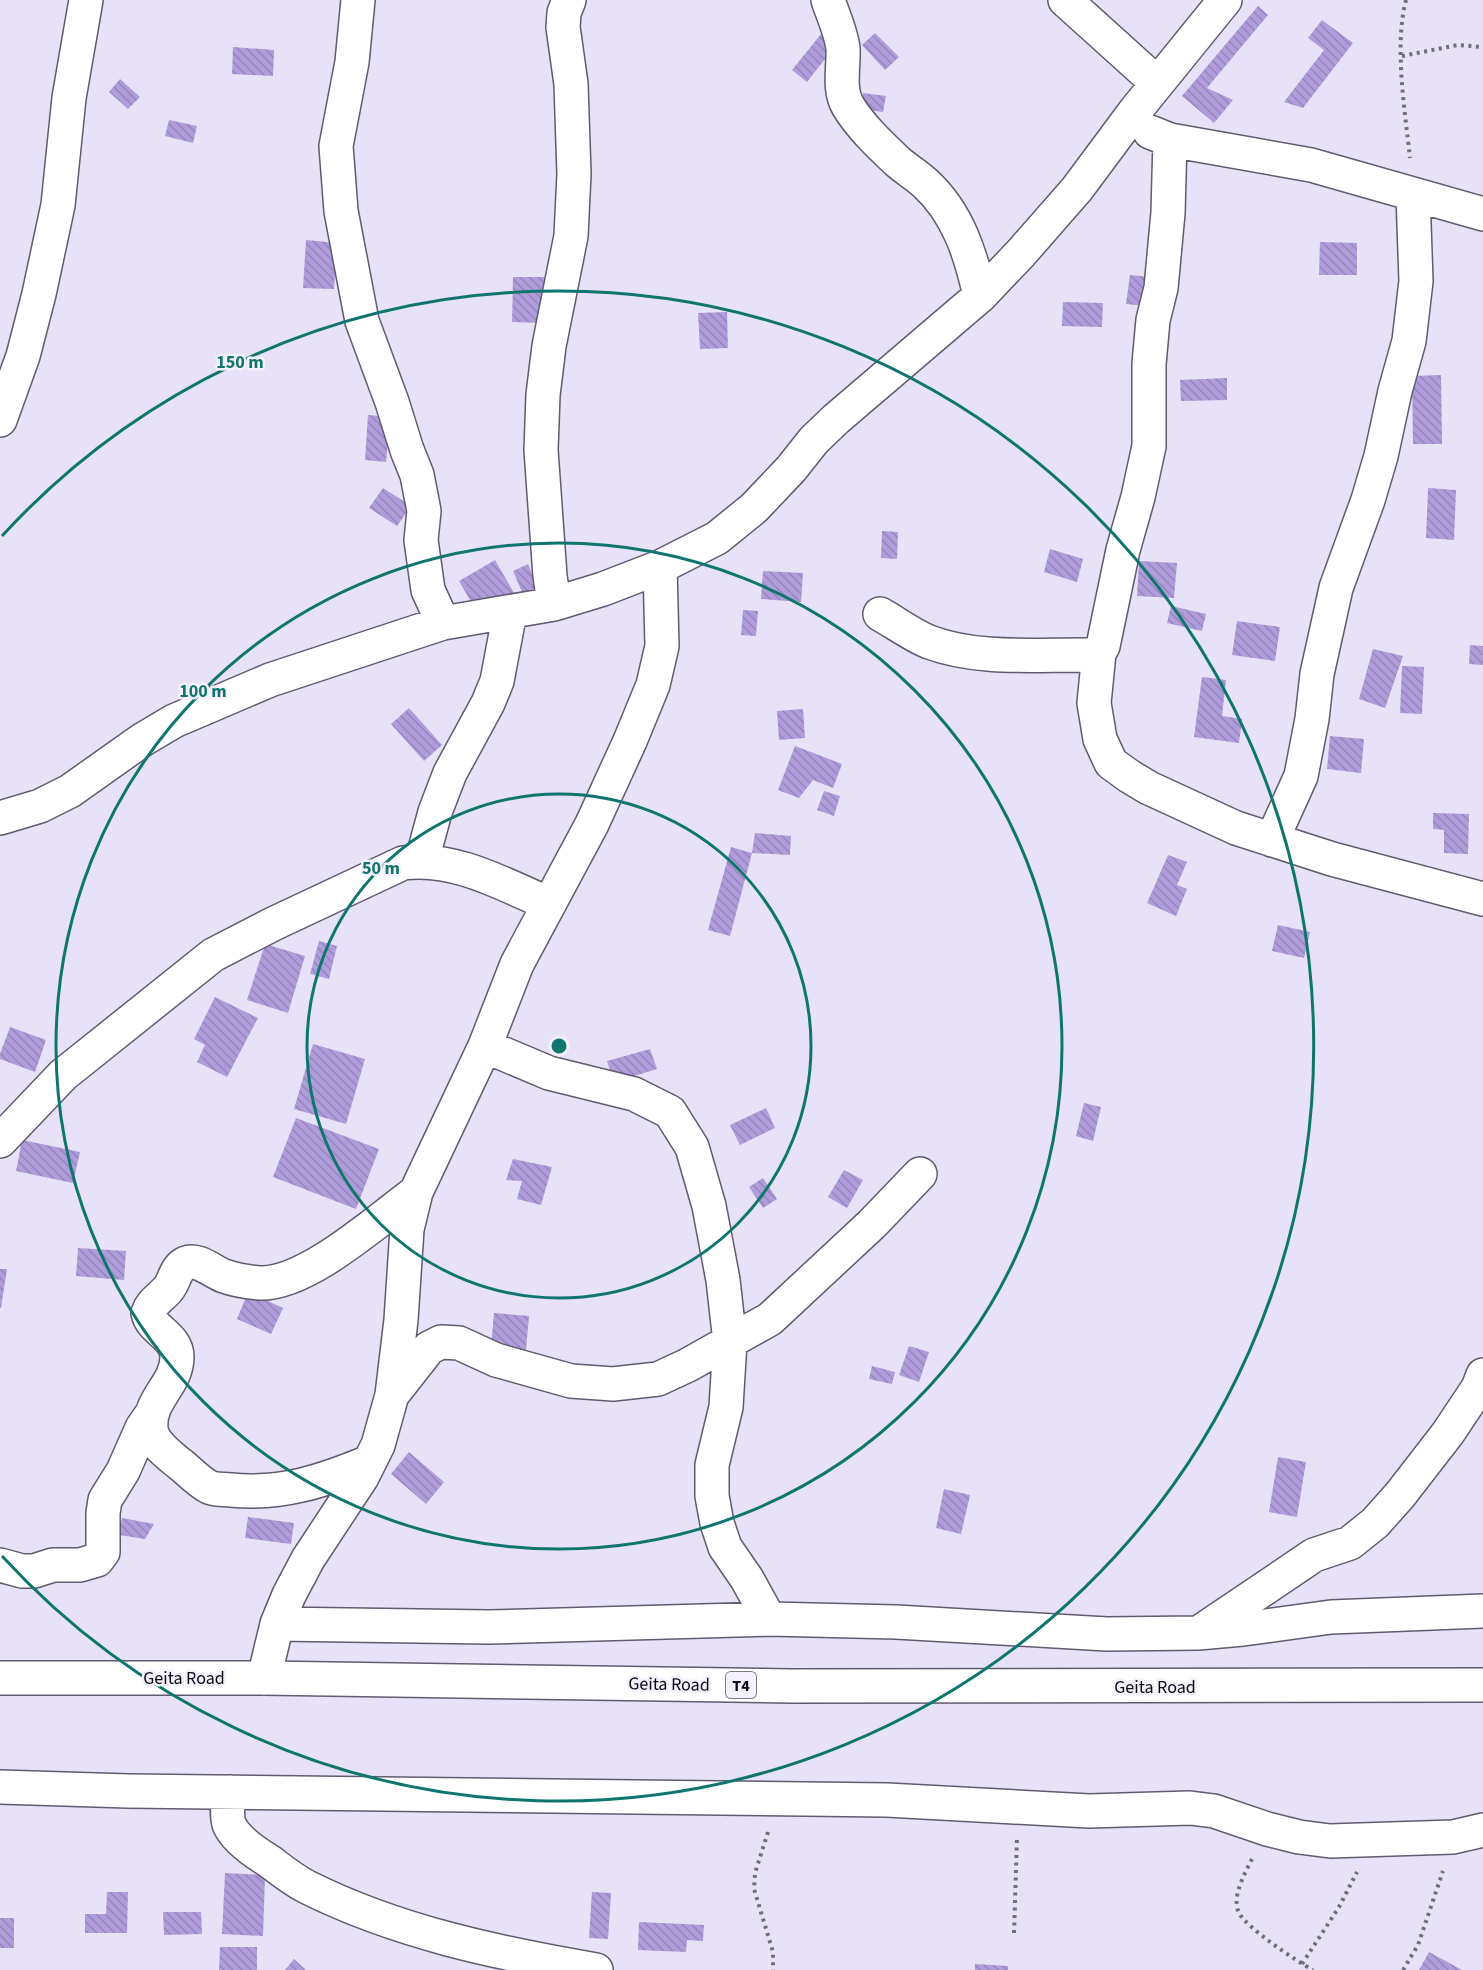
<svg xmlns="http://www.w3.org/2000/svg" width="1483" height="1970" font-family="'Source Sans 3',sans-serif">
<style>
.building{fill:url(#building-back-hatch)}
.lines{fill:none;stroke-linecap:round;stroke-linejoin:round}
.minor-casing{stroke:#605b6d;stroke-width:36}
.trunk-casing{stroke:#605b6d;stroke-width:36}
.path{stroke:#716e7b;stroke-width:4;stroke-dasharray:3 4.5;stroke-linecap:butt}
.minor{stroke:#fff;stroke-width:33}
.trunk{stroke:#fff;stroke-width:33}
.ring{fill:none;stroke:#0f766e;stroke-width:3}
.labels{text-anchor:middle;stroke-width:5;stroke-linejoin:round;paint-order:stroke}
.shield{fill:#f4f0fd;stroke:#525058;stroke-width:1.5}
.shield-label{font-size:16px;font-weight:bold;fill:#0c0b11}
.street-label{font-size:18px;fill:#0c0b11;stroke:#f4f0fd}
.centre{fill:#0f766e;stroke:#f4f0fd;stroke-width:3}
.ring-label{font-size:18px;text-anchor:middle;font-weight:bold;fill:#0f766e;stroke:#f4f0fd;stroke-width:5;stroke-linejoin:round;paint-order:stroke}
</style>
<defs>
<pattern id="building-back-hatch" width="6" height="6" patternUnits="userSpaceOnUse" patternTransform="scale(1.5)"><rect width="6" height="6" fill="#af9cdb"/><path d="M-1 5l2 2M0 0l6 6M5-1l2 2" fill="none" stroke="#9585bb"/></pattern>
</defs>
<rect width="100%" height="100%" fill="#e7e2f7"/>
<!-- building -->
<path class="building" d="M 1258,6 L 1268,15 L 1207,88 L 1233,100 L 1214,123 L 1182,96 Z
M 1322,20 L 1353,43 L 1303,108 L 1284,102 L 1324,50 L 1308,38 Z
M 875,33 L 899,57 L 885,70 L 862,45 Z
M 821,34 L 835,46 L 807,82 L 792,70 Z
M 233,47 L 274,50 L 273,76 L 232,74 Z
M 120,79 L 140,97 L 128,109 L 109,92 Z
M 863,93 L 886,96 L 883,112 L 861,109 Z
M 169,120 L 197,126 L 193,143 L 165,136 Z
M 306,240 L 337,243 L 334,289 L 303,288 Z
M 1320,242 L 1357,243 L 1357,275 L 1319,275 Z
M 1130,275 L 1149,277 L 1146,306 L 1126,304 Z
M 513,277 L 544,277 L 543,323 L 512,322 Z
M 1063,302 L 1103,303 L 1102,327 L 1062,326 Z
M 727,312 L 728,348 L 700,349 L 698,313 Z
M 1441,375 L 1442,444 L 1413,444 L 1412,376 Z
M 1227,378 L 1227,400 L 1181,401 L 1180,380 Z
M 368,415 L 390,417 L 386,462 L 365,460 Z
M 383,488 L 411,506 L 397,526 L 369,508 Z
M 1428,488 L 1456,490 L 1454,540 L 1426,538 Z
M 882,531 L 898,532 L 897,559 L 881,558 Z
M 1050,549 L 1083,559 L 1077,582 L 1044,572 Z
M 495,560 L 514,593 L 478,614 L 459,581 Z
M 1139,561 L 1177,563 L 1174,598 L 1137,596 Z
M 528,564 L 540,593 L 525,599 L 513,571 Z
M 763,571 L 803,573 L 801,602 L 761,599 Z
M 1171,606 L 1206,614 L 1202,631 L 1167,623 Z
M 743,610 L 758,611 L 756,636 L 741,635 Z
M 1237,621 L 1280,627 L 1275,661 L 1232,655 Z
M 1470,645 L 1483,646 L 1483,665 L 1469,664 Z
M 1373,649 L 1403,656 L 1385,708 L 1359,699 Z
M 1402,666 L 1424,667 L 1422,714 L 1400,713 Z
M 1202,677 L 1226,680 L 1222,716 L 1242,719 L 1239,743 L 1194,737 Z
M 409,708 L 442,745 L 424,761 L 391,724 Z
M 803,709 L 805,738 L 779,740 L 777,711 Z
M 1330,736 L 1364,739 L 1361,773 L 1327,769 Z
M 795,746 L 842,764 L 833,788 L 813,780 L 799,798 L 778,790 Z
M 824,791 L 840,796 L 834,816 L 817,810 Z
M 1433,813 L 1469,814 L 1468,854 L 1444,853 L 1444,830 L 1433,829 Z
M 755,833 L 791,836 L 790,855 L 752,853 Z
M 731,847 L 752,853 L 730,936 L 708,930 Z
M 1168,855 L 1187,862 L 1177,885 L 1187,889 L 1176,916 L 1147,903 Z
M 1278,925 L 1310,932 L 1304,958 L 1272,951 Z
M 319,941 L 337,946 L 329,979 L 310,974 Z
M 265,944 L 305,956 L 288,1013 L 247,1000 Z
M 215,997 L 258,1018 L 227,1077 L 197,1062 L 205,1045 L 194,1039 Z
M 10,1027 L 46,1040 L 35,1072 L 0,1059 L 0,1054 Z
M 313,1044 L 365,1059 L 346,1124 L 294,1109 Z
M 650,1049 L 657,1069 L 614,1082 L 607,1061 Z
M 1084,1103 L 1101,1107 L 1093,1141 L 1076,1136 Z
M 766,1108 L 775,1128 L 740,1145 L 730,1125 Z
M 296,1118 L 379,1149 L 356,1209 L 273,1177 Z
M 22,1140 L 80,1152 L 73,1183 L 16,1171 Z
M 513,1159 L 552,1167 L 541,1205 L 517,1199 L 522,1181 L 506,1180 Z
M 844,1170 L 863,1180 L 847,1208 L 828,1197 Z
M 763,1178 L 777,1199 L 763,1208 L 749,1187 Z
M 78,1248 L 126,1251 L 124,1280 L 76,1276 Z
M 0,1269 L 7,1269 L 1,1308 L 0,1308 Z
M 248,1292 L 283,1308 L 271,1334 L 237,1319 Z
M 494,1313 L 529,1316 L 526,1350 L 491,1347 Z
M 909,1346 L 929,1352 L 919,1382 L 899,1375 Z
M 872,1366 L 895,1372 L 892,1384 L 869,1379 Z
M 409,1452 L 444,1482 L 426,1504 L 391,1474 Z
M 1278,1457 L 1306,1462 L 1297,1517 L 1269,1512 Z
M 944,1489 L 970,1495 L 961,1534 L 936,1528 Z
M 248,1517 L 294,1523 L 291,1544 L 245,1538 Z
M 122,1518 L 154,1524 L 145,1539 L 119,1535 Z
M 225,1873 L 265,1875 L 263,1936 L 222,1934 Z
M 107,1892 L 128,1892 L 127,1933 L 85,1933 L 85,1914 L 106,1914 Z
M 592,1892 L 611,1893 L 608,1939 L 589,1938 Z
M 163,1912 L 201,1912 L 202,1934 L 164,1935 Z
M 0,1918 L 14,1918 L 14,1948 L 0,1948 Z
M 639,1922 L 704,1925 L 703,1941 L 687,1940 L 686,1952 L 638,1950 Z
M 220,1947 L 257,1947 L 257,1970 L 219,1970 Z
M 1429,1952 L 1462,1970 L 1419,1970 Z
M 294,1959 L 306,1970 L 285,1970 Z
M 975,1964 L 1008,1966 L 1008,1970 L 975,1970 Z"/>
<g class="lines">
<defs>
<path id="minor" d="M 358,0 L 352,62 L 336,146 L 341,211 L 362,321 L 392,402 L 407,450 L 417,475 L 424,511 L 421,540 L 428,590 L 443,623
M 828,0 C 833,15 841,32 843,48 C 844,67 838,89 848,106 C 860,126 880,145 897,161 C 906,169 916,175 925,183 C 958,213 971,255 980,296
M 1065,0 L 1157,83
M 1150,132 L 1170,140 L 1311,165 L 1483,214
M 0,420 L 23,356 L 39,294 L 58,205 L 69,98 L 86,0
M 554,604 L 550,576 L 541,450 L 543,395 L 549,346 L 571,236 L 574,174 L 571,84 L 563,27 L 564,13 L 569,0
M 880,614 C 896,623 912,635 929,642 C 980,661 1039,654 1092,655 L 1099,653 L 1103,646 L 1123,550 L 1138,497 L 1149,446 L 1149,364 L 1153,320 L 1161,288 L 1168,213 L 1170,140
M 1099,653 L 1094,703 L 1100,739 L 1111,763 L 1129,776 L 1149,788 L 1236,828 L 1332,859 L 1483,899
M 0,818 L 40,806 L 70,791 L 142,740 L 174,721 L 270,680 L 443,623 L 554,604 L 603,589 L 660,567 L 717,538 L 754,508 L 791,469 L 814,440 L 836,419 L 980,296 L 1021,253 L 1077,189 L 1135,111 L 1225,0
M 1272,840 L 1301,776 L 1312,719 L 1317,674 L 1336,588 L 1368,500 L 1381,456 L 1395,391 L 1409,341 L 1416,281 L 1413,195
M 422,860 L 435,812 L 450,773 L 488,703 L 497,681 L 510,612
M 485,1046 L 549,1073 L 634,1094 L 670,1112 L 692,1147 L 709,1206 L 723,1280 L 730,1342 L 726,1407 L 712,1465 L 712,1496 L 717,1523 L 725,1547 L 747,1579 L 769,1619
M 0,1141 L 63,1075 L 213,955 L 273,924 L 403,863 C 454,856 503,884 549,904
M 392,1395 L 429,1348 L 441,1342 L 459,1343 L 496,1360 L 571,1381 L 613,1384 L 658,1379 L 688,1365 L 770,1319 L 872,1224 L 920,1174
M 369,1462 C 323,1481 282,1495 231,1490 C 224,1489 214,1490 209,1487 C 198,1481 189,1471 180,1464 C 169,1455 153,1444 151,1429 C 148,1399 177,1385 177,1357 C 177,1336 152,1331 148,1313 C 152,1301 161,1298 168,1289 C 175,1281 175,1268 186,1263 C 198,1258 213,1272 224,1276 C 235,1280 248,1282 260,1283 C 306,1285 378,1220 416,1192
M 0,1565 L 22,1571 L 34,1571 L 53,1565 L 80,1565 L 97,1560 L 103,1552 L 103,1513 L 105,1500 L 123,1471 L 142,1428 L 151,1415
M 277,1624 L 489,1627 L 769,1619 L 896,1622 L 1107,1634 L 1198,1633 L 1243,1629 L 1331,1617 L 1483,1611
M 1200,1632 L 1314,1555 L 1350,1543 L 1375,1523 L 1400,1495 L 1448,1433 L 1478,1388 L 1483,1375
M 264,1678 L 277,1624 L 289,1595 L 308,1559 L 362,1477 L 378,1445 L 392,1395 L 401,1320 L 407,1229 L 416,1192 L 485,1046 L 517,964 L 592,824 L 630,741 L 653,685 L 662,646 L 660,567
M 0,1787 L 128,1791 L 887,1800 L 1089,1811 L 1190,1808 L 1214,1811 L 1267,1829 L 1299,1837 L 1330,1841 L 1453,1837 L 1483,1830
M 229,1792 C 228,1802 226,1814 229,1824 C 235,1839 256,1853 269,1861 C 281,1870 293,1880 307,1887 C 397,1932 497,1953 596,1970"/>
<path id="trunk" d="M 0,1678 L 264,1678 L 791,1686 L 1483,1685"/>
</defs>
<!-- minor casing -->
<use href="#minor" class="minor-casing"/>
<!-- trunk casing -->
<use href="#trunk" class="trunk-casing"/>
<!-- path -->
<path class="path" d="M 1406,0 C 1394,46 1405,111 1410,158
M 1402,56 L 1458,45 L 1483,47
M 768,1832 L 755,1873 L 754,1889 L 773,1952 L 773,1970
M 1252,1859 C 1245,1873 1231,1897 1239,1913 C 1247,1928 1296,1961 1313,1970
M 1014,1933 L 1017,1839
M 1302,1964 L 1339,1907 L 1357,1872
M 1403,1970 L 1418,1945 L 1443,1871"/>
<!-- minor -->
<use href="#minor" class="minor"/>
<!-- trunk -->
<use href="#trunk" class="trunk"/>
</g>
<!-- distance rings -->
<g class="ring">
<circle cx="559" cy="1046" r="252"/>
<circle cx="559" cy="1046" r="503"/>
<path d="M2 536A755 755 0 1 1 2 1556"/>
</g>
<g class="labels">
<!-- shield labels -->
<rect class="shield" x="726" y="1672" width="30" height="26" rx="4.5"/>
<g class="shield-label">
<text x="741" y="1691">T4</text>
</g>
<!-- street labels -->
<g class="street-label">
<text x="184" y="1684">Geita Road</text>
<text transform="translate(669 1684) rotate(1)" y="6">Geita Road</text>
<text x="1155" y="1693">Geita Road</text>
</g>
</g>
<circle cx="559" cy="1046" r="9" class="centre"/>
<g class="ring-label">
<text x="240" y="368">150 m</text>
<text x="203" y="697">100 m</text>
<text x="381" y="874">50 m</text>
</g>
</svg>
